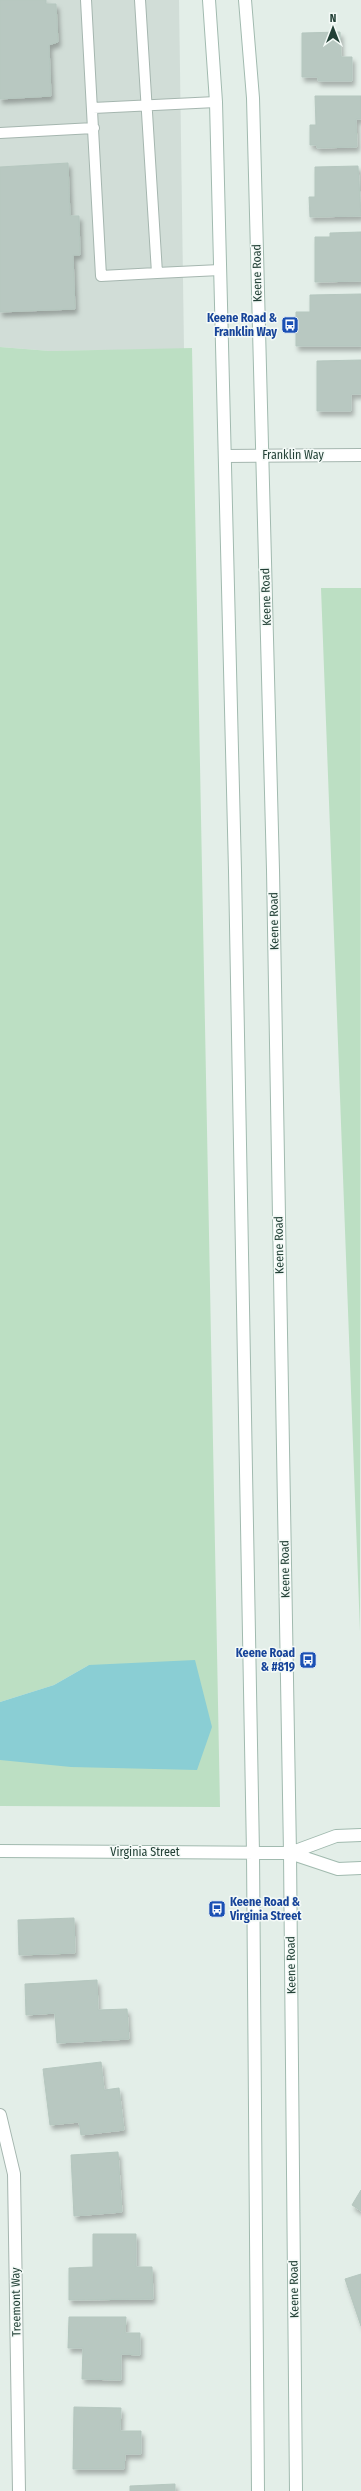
<svg xmlns="http://www.w3.org/2000/svg" width="361" height="2491" font-family="'Fira Sans Condensed',sans-serif">
<style>
.built{fill:#d1ddd7}
.green{fill:#bcdfc3}
.water{fill:#8aced4}
.building{fill:#b8c8c1;stroke:#b5c7bf;filter:url(#shadow)}
.lines{fill:none;stroke-linecap:round;stroke-linejoin:round}
.lane-casing{stroke:#a5b6af;stroke-width:12}
.street-casing{stroke:#a5b6af;stroke-width:14}
.secondary-casing{stroke:#a1baaf;stroke-width:14}
.lane{stroke:#fff;stroke-width:10}
.street{stroke:#fff;stroke-width:12}
.secondary{stroke:#fff;stroke-width:12}
.labels{text-anchor:middle;stroke-width:3;stroke-linejoin:round;paint-order:stroke}
.street-label{font-size:12px;fill:#224036;stroke:#f4faf7}
.transit-label{font-size:12px;font-weight:bold;fill:#164399;stroke:#f4faf7;text-anchor:end}
</style>
<defs>
<filter id="shadow"><feDropShadow dx="2.5" dy="4.5" stdDeviation="2" flood-color="#0004"/></filter>
</defs>
<rect width="100%" height="100%" fill="#e3eee8"/>
<!-- built -->
<path class="built" d="M 0,0 L 179,0 L 184,349 L 50,351 L 0,347 Z"/>
<!-- green -->
<path class="green" d="M 0,347 L 50,351 L 192,348 L 220,1807 L 0,1806 L 0,1760 L 10,1760 L 89,1665 L 54,1685 L 0,1702 Z
M 321,588 L 361,588 L 360,1632 Z"/>
<!-- water -->
<path class="water" d="M 195,1660 L 212,1727 L 197,1770 L 71,1767 L 0,1760 L 0,1702 L 54,1685 L 89,1665 Z"/>
<!-- building -->
<path class="building" d="M 0,0 L 46,0 L 46,4 L 56,4 L 58,42 L 49,45 L 51,96 L 0,99 Z
M 340,32 L 341,57 L 352,57 L 352,81 L 318,81 L 318,77 L 302,77 L 302,33 Z
M 315,96 L 361,96 L 361,119 L 356,119 L 357,147 L 317,148 L 317,145 L 310,145 L 310,125 L 316,125 Z
M 68,163 L 70,216 L 79,216 L 80,255 L 73,255 L 75,309 L 0,312 L 0,167 Z
M 358,166 L 361,216 L 310,217 L 309,197 L 315,197 L 315,167 Z
M 361,232 L 361,281 L 315,282 L 315,237 L 330,237 L 330,233 Z
M 361,294 L 361,346 L 296,346 L 296,312 L 310,312 L 310,295 Z
M 361,360 L 361,394 L 351,394 L 351,411 L 317,411 L 317,361 Z
M 74,1918 L 75,1953 L 19,1955 L 18,1920 Z
M 97,1980 L 98,2010 L 127,2009 L 129,2039 L 57,2043 L 55,2013 L 26,2015 L 25,1984 Z
M 101,2062 L 104,2090 L 119,2088 L 124,2130 L 81,2135 L 79,2122 L 50,2125 L 43,2069 Z
M 118,2152 L 122,2212 L 74,2216 L 71,2155 Z
M 361,2190 L 361,2211 L 352,2205 Z
M 93,2234 L 136,2234 L 136,2267 L 152,2267 L 153,2299 L 69,2300 L 69,2268 L 93,2267 Z
M 361,2274 L 361,2326 L 345,2279 Z
M 69,2317 L 126,2317 L 125,2333 L 140,2333 L 140,2355 L 121,2354 L 121,2380 L 82,2379 L 83,2348 L 68,2348 Z
M 74,2407 L 121,2408 L 120,2431 L 141,2431 L 141,2454 L 125,2454 L 124,2469 L 73,2469 Z
M 175,2484 L 175,2491 L 130,2491 L 130,2486 Z"/>
<g class="lines">
<defs>
<path id="lane" d="M 86,0 L 101,276 L 157,273 L 140,0
M 93,108 L 216,102
M 0,133 L 94,128
M 157,273 L 220,270"/>
<path id="street" d="M 226,456 L 361,455
M 0,2115 L 14,2174 L 19,2491"/>
<path id="secondary" d="M 209,0 L 216,102 L 235,871 L 253,1853 L 258,2491
M 245,0 L 253,98 L 273,870 L 290,1853 L 296,2491
M 0,1851 L 290,1853 L 338,1869 L 361,1868
M 290,1853 L 336,1836 L 361,1835"/>
</defs>
<!-- lane casing -->
<use href="#lane" class="lane-casing"/>
<!-- street casing -->
<use href="#street" class="street-casing"/>
<!-- secondary casing -->
<use href="#secondary" class="secondary-casing"/>
<!-- lane -->
<use href="#lane" class="lane"/>
<!-- street -->
<use href="#street" class="street"/>
<!-- secondary -->
<use href="#secondary" class="secondary"/>
</g>
<!-- icons -->
<defs>
<symbol id="bus-square" viewBox="-11 -11 22 22"><rect x="-9" y="-9" width="18" height="18" rx="4" fill="#1a4fb4" stroke="#f4faf7"/><path d="M-5-6H5V4H4V6H2V4H-2V6H-4V4H-5ZM-3.5-4V0h7V-4ZM-3.5 1.2v1.5H-2V1.2ZM2 1.2v1.5H3.5V1.2Z" fill="#fff"/></symbol>
</defs>
<g fill-rule="evenodd">
<use href="#bus-square" x="280" y="315" width="20" height="20"/>
<use href="#bus-square" x="298" y="1650" width="20" height="20"/>
<use href="#bus-square" x="207" y="1899" width="20" height="20"/>
</g>
<g class="labels">
<!-- street labels -->
<g class="street-label">
<text transform="translate(257 273) rotate(-91)" y="4">Keene Road</text>
<text x="293" y="459">Franklin Way</text>
<text transform="translate(266 597) rotate(-92)" y="4">Keene Road</text>
<text transform="translate(274 921) rotate(-91)" y="4">Keene Road</text>
<text transform="translate(279 1245) rotate(-91)" y="4">Keene Road</text>
<text transform="translate(285 1569) rotate(-91)" y="4">Keene Road</text>
<text x="145" y="1856">Virginia Street</text>
<text transform="translate(291 1965) rotate(-91)" y="4">Keene Road</text>
<text transform="translate(294 2289) rotate(-91)" y="4">Keene Road</text>
<text transform="translate(16 2302) rotate(-91)" y="4">Treemont Way</text>
</g>
<!-- transit labels -->
<g class="transit-label">
<text x="277" y="322">Keene Road &amp;<tspan x="277" dy="14">Franklin Way</tspan></text>
<text x="295" y="1657">Keene Road<tspan x="295" dy="14">&amp; #819</tspan></text>
<text x="230" y="1906" text-anchor="start">Keene Road &amp;<tspan x="230" dy="14">Virginia Street</tspan></text>
</g>
</g>
<!-- north arrow -->
<g transform="translate(333 28)" stroke="#f4faf7" stroke-width="3" paint-order="stroke">
<path d="M0-3L7 15L0 10L-7 15Z" fill="#224036"/>
<text y="-6" font-size="11" font-weight="bold" text-anchor="middle" fill="#224036">N</text>
</g>
</svg>
